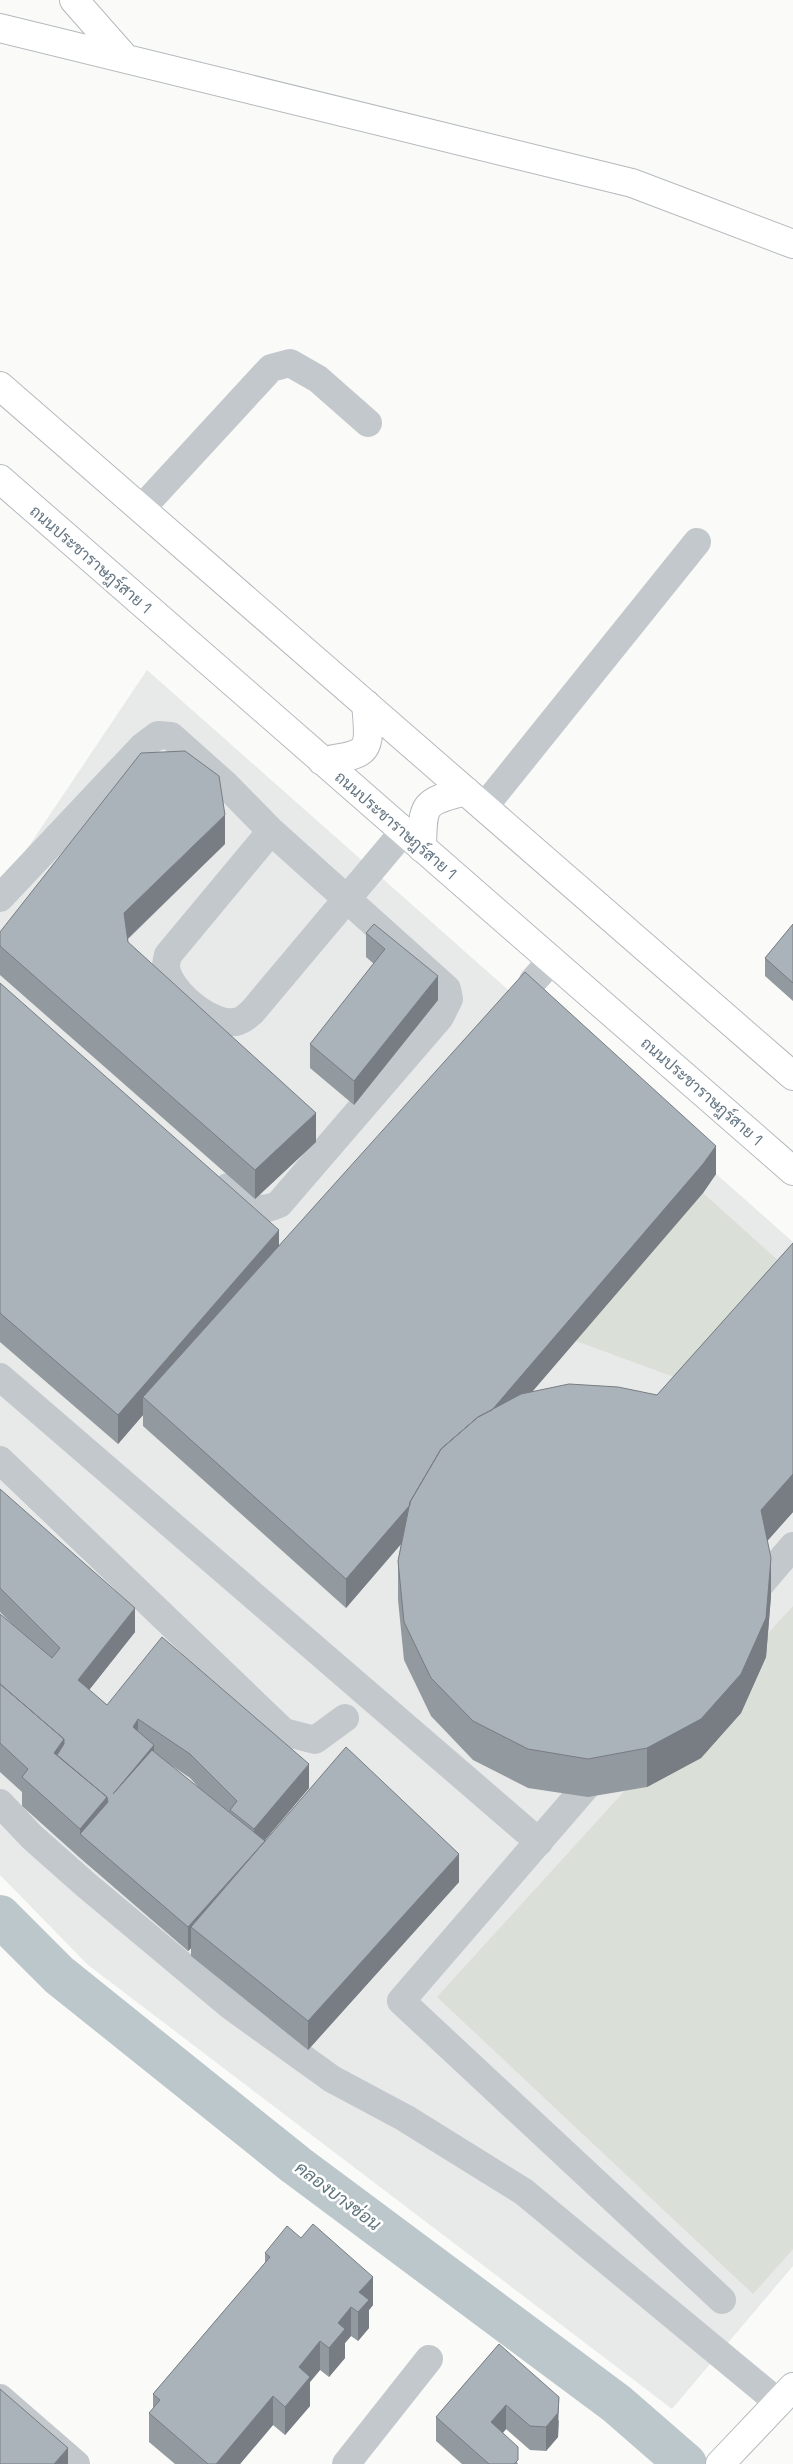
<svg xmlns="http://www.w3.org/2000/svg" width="793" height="2464" font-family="'Space Grotesk',Sarabun,sans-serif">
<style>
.built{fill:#e8e9e9}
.green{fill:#dadfd7}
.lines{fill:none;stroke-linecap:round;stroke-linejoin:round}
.canal{stroke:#bbc7cb;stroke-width:42}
.major-casing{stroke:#b5babe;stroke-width:30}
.highway-casing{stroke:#b4b9bd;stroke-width:30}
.minor{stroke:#c3c8cc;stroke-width:28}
.major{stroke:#fff;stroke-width:28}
.highway{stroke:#fff;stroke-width:28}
.wall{fill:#929a9f;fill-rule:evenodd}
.shaded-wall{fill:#777d82}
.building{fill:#aab3b9;stroke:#777d82}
.labels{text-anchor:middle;stroke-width:5;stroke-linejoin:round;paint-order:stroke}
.street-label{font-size:16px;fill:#657683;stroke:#fff}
.water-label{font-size:18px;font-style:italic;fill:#60757c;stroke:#fff}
</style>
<rect width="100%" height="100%" fill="#fafaf8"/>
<!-- built -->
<path class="built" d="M 147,670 L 793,1242 L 793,2266 L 672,2409 L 88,1965 L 0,1875 L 0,889 Z"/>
<!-- green -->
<path class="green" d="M 703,1193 L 791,1272 L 685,1381 L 576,1341 Z
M 793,1606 L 793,2249 L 753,2294 L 437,1997 Z"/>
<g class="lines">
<!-- canal -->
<path class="canal" d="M 0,1916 L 59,1975 L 296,2165 L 617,2404 L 686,2464"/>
<defs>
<path id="major" d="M 0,386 L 793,1076
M 0,479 L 793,1171
M 322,761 C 370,754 371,753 366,704
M 422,848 C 423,804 422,802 466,791
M 720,2464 L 793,2387"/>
<path id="highway" d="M 74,0 L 125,58
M 0,28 L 632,183 L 793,244"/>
</defs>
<!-- major casing -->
<use href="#major" class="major-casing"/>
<!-- highway casing -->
<use href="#highway" class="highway-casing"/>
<!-- minor -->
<path class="minor" d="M 141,509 L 271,368 L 290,363 L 318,379 L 368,423
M 484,807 L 697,542
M 0,898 L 142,747 L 158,735 L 171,736 L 226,785 L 271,831
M 516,1011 L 525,1001 L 533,981 L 552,960
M 228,1187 C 246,1203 254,1216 279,1204 L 440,1017 L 449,999 L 447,989 L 271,831 L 168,955 C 167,959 166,963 166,967 C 168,991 214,1030 239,1021 C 245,1019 248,1015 252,1012 L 404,831
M 0,1377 L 539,1842
M 0,1460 L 284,1732 L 315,1740 L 345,1718
M 747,1600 L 793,1546
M 603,1767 L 401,2001 L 722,2300
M 0,1803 L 32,1837 L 85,1884 L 232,2007 L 332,2079 L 405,2118 L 524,2192 L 779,2403
M 0,2398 L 76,2464
M 346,2464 L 429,2359"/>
<!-- major -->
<use href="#major" class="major"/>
<!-- highway -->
<use href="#highway" class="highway"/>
</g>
<!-- wall -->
<path class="wall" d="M 225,844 L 128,939 L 128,942 L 316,1142 L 255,1199 L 0,975 L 0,932 Z
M 374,924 L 438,1000 L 354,1105 L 310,1068 L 310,1044 L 374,964 L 366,957 L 366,933 Z
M 793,924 L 793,1001 L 765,976 L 765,958 Z
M 0,983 L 279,1245 L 716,1174 L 703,1193 L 532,1392 L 657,1395 L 793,1243 L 793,1512 L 767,1541 L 771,1596 L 766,1657 L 741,1713 L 701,1758 L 647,1787 L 588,1797 L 528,1788 L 473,1760 L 431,1716 L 404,1660 L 398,1600 L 398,1561 L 401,1544 L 346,1608 L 143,1426 L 143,1415 L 118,1444 L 0,1342 Z
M 0,1489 L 135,1632 L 89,1690 L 107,1705 L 309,1788 L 265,1840 L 459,1882 L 308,2050 L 191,1956 L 191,1948 L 188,1951 L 80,1858 L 22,1806 L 22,1792 L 0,1772 L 0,1614 L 13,1625 L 0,1612 ZM 168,1763 L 190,1778 L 201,1790 Z
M 265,2253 L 373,2305 L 369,2310 L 369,2328 L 358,2341 L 351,2336 L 345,2343 L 345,2358 L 329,2377 L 320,2370 L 310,2382 L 310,2406 L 285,2435 L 273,2425 L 240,2464 L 175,2464 L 149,2442 L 149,2413 L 153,2409 L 153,2394 L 265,2263 Z
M 499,2344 L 559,2421 L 558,2437 L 546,2451 L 530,2450 L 506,2429 L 503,2433 L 518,2464 L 462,2464 L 436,2441 L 436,2417 Z"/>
<!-- shaded-wall -->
<path class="shaded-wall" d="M 225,815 L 225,844 L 124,942 L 124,913 Z
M 438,976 L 438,1000 L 354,1105 L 354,1081 Z
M 316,1113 L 316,1142 L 255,1199 L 255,1170 Z
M 716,1146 L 716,1174 L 703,1193 L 346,1608 L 346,1579 Z
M 279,1230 L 279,1258 L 143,1397 L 143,1415 L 118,1444 L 118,1415 Z
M 793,1474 L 793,1512 L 761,1548 L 761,1510 Z
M 771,1558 L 771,1596 L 766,1657 L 741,1713 L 701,1758 L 647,1787 L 647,1748 Z
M 135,1608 L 135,1632 L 78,1704 L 78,1680 Z
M 138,1719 L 138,1743 L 133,1727 Z
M 64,1739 L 64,1766 L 54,1753 Z
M 154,1745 L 154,1769 L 113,1794 Z
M 309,1764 L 309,1788 L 254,1853 L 254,1829 Z
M 107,1797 L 107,1825 L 80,1834 L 80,1829 Z
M 266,1841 L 191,1927 L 191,1948 L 188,1951 L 188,1927 Z
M 459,1854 L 459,1882 L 308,2050 L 308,2021 Z
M 373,2277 L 373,2305 L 369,2310 L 369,2328 L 358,2341 L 358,2312 L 359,2292 Z
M 351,2307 L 351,2336 L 345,2343 L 345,2358 L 329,2377 L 329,2348 L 338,2323 Z
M 320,2341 L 320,2370 L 310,2382 L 310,2406 L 285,2435 L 285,2407 L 299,2367 Z
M 273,2396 L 273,2425 L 240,2464 L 216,2464 Z
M 559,2397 L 558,2437 L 546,2451 L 546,2427 Z
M 506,2405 L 506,2429 L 491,2446 L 491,2422 Z
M 68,2448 L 68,2464 L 54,2464 Z"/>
<!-- building -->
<path class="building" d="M 185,751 L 219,776 L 225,815 L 124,913 L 128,942 L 316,1113 L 255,1170 L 0,946 L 0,932 L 141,753 Z
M 374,924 L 438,976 L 354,1081 L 310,1044 L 385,949 L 366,933 Z
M 793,924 L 793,983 L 765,958 Z
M 525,972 L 716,1146 L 703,1164 L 492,1410 L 478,1417 L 441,1449 L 410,1502 L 410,1505 L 346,1579 L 143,1397 Z
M 0,983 L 279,1230 L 118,1415 L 0,1313 Z
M 793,1243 L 793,1474 L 761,1510 L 771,1558 L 766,1618 L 741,1674 L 701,1719 L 647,1748 L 588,1759 L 528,1749 L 473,1721 L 431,1678 L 404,1622 L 398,1561 L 410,1502 L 441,1449 L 478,1417 L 521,1394 L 569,1384 L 618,1387 L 657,1395 Z
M 0,1489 L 135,1608 L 78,1680 L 107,1705 L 162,1637 L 309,1764 L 254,1829 L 230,1810 L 237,1801 L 190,1754 L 138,1719 L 133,1727 L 154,1745 L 113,1794 L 152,1750 L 265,1841 L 188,1927 L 80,1834 L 108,1802 L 107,1797 L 57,1755 L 64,1744 L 64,1739 L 0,1684 L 0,1614 L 52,1658 L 60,1648 L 0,1588 Z
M 0,1684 L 64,1739 L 54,1753 L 107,1797 L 80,1829 L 22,1777 L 28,1769 L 0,1743 Z
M 346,1747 L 459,1854 L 308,2021 L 191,1927 Z
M 313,2224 L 373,2277 L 359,2292 L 369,2300 L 358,2312 L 351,2307 L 338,2323 L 345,2329 L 329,2348 L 320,2341 L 299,2367 L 310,2377 L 285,2407 L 273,2396 L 216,2464 L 208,2464 L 149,2413 L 160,2400 L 153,2394 L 270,2257 L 265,2253 L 287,2226 L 301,2238 Z
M 499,2344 L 559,2397 L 558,2413 L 546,2427 L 530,2426 L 506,2405 L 491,2422 L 518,2447 L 518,2460 L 514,2464 L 489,2464 L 436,2417 Z
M 0,2389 L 68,2448 L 54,2464 L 0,2464 Z"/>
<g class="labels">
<!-- street labels -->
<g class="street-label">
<text transform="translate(91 559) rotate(41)" y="6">ถนนประชาราษฎร์สาย 1</text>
<text transform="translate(396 825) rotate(41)" y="6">ถนนประชาราษฎร์สาย 1</text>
<text transform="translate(702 1091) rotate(41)" y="6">ถนนประชาราษฎร์สาย 1</text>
</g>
<!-- water labels -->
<g class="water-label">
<text transform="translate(338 2196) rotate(37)" y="6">คลองบางซ่อน</text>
</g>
</g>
</svg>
